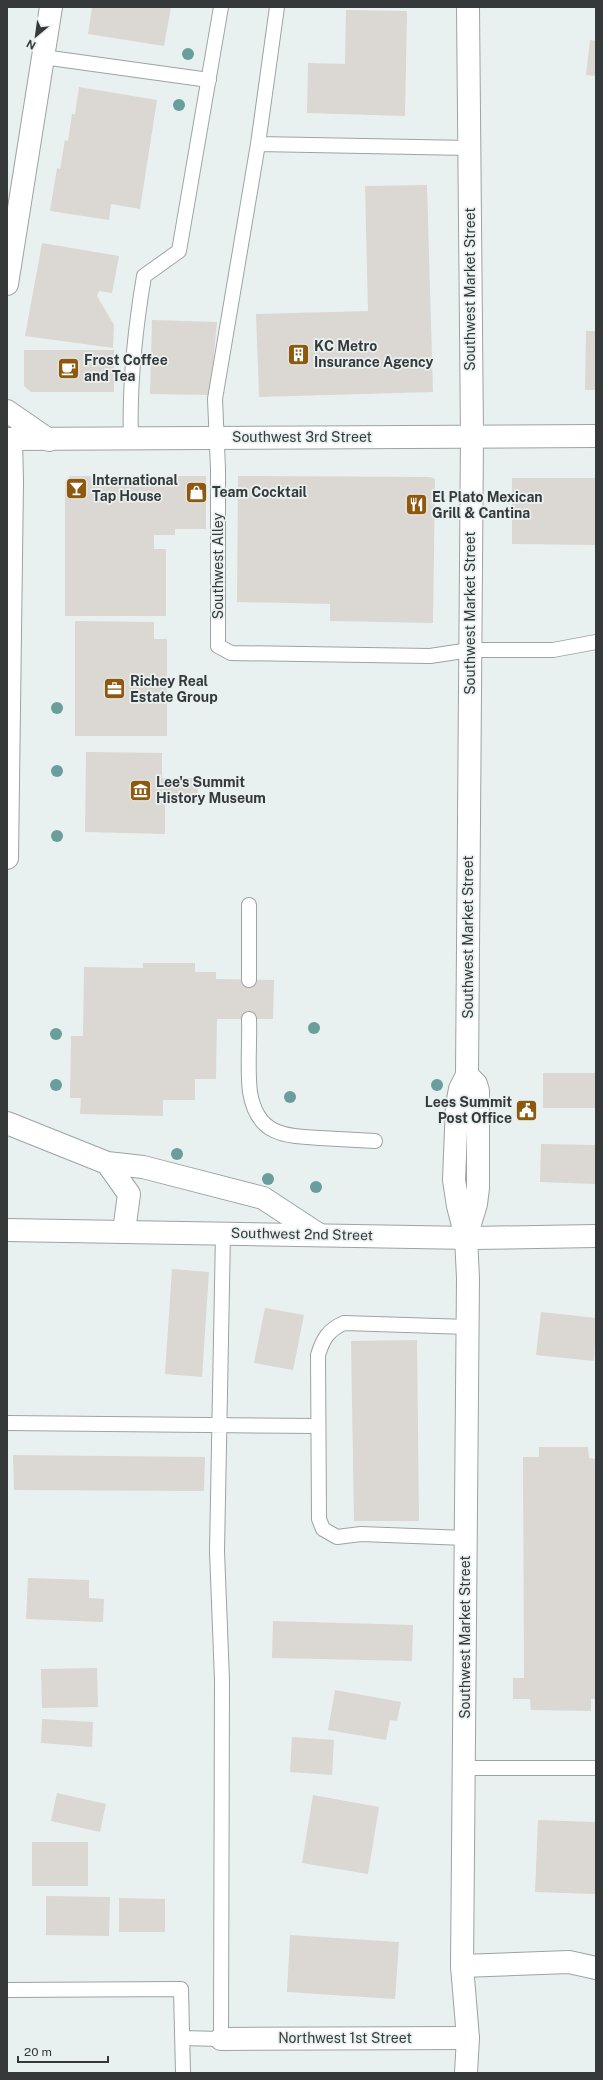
<svg xmlns="http://www.w3.org/2000/svg" width="603" height="2080" font-family="'Public Sans',sans-serif">
<style>
.building{fill:#dbd7d2}
.lines{fill:none;stroke-linecap:round;stroke-linejoin:round}
.service-casing{stroke:#9ca3a3;stroke-width:16}
.minor-casing{stroke:#9ca3a3;stroke-width:24}
.tertiary-casing{stroke:#9ca3a3;stroke-width:24}
.secondary-casing{stroke:#9ca3a3;stroke-width:24}
.service{stroke:#fff;stroke-width:14}
.minor{stroke:#fff;stroke-width:22}
.tertiary{stroke:#fff;stroke-width:22}
.secondary{stroke:#fff;stroke-width:22}
.tree{fill:#6a9e9c}
.labels{text-anchor:middle;stroke-width:3.5;stroke-linejoin:round;paint-order:stroke}
.street-label{font-size:14px;fill:#363939;stroke:#e9f1f0}
.poi-label{font-size:14px;font-weight:bold;fill:#363939;stroke:#e9f1f0;text-anchor:start}
</style>
<rect width="100%" height="100%" fill="#e9f1f0"/>
<!-- building -->
<path class="building" d="M 92,7 L 171,7 L 164,46 L 88,34 Z
M 346,10 L 407,11 L 405,116 L 307,113 L 308,63 L 345,64 Z
M 590,40 L 596,41 L 596,76 L 586,75 Z
M 79,87 L 157,100 L 140,209 L 111,204 L 109,220 L 50,211 L 57,168 L 60,169 L 65,140 L 68,141 L 72,114 L 75,114 Z
M 427,185 L 433,392 L 259,397 L 256,314 L 368,311 L 365,186 Z
M 42,243 L 119,256 L 112,293 L 99,291 L 97,296 L 114,325 L 113,348 L 25,336 Z
M 152,320 L 217,322 L 210,395 L 150,394 Z
M 586,331 L 596,331 L 596,390 L 585,390 Z
M 24,350 L 114,350 L 114,392 L 31,392 L 24,386 Z
M 70,476 L 206,476 L 206,529 L 175,529 L 175,535 L 154,535 L 154,549 L 166,549 L 166,616 L 65,616 L 65,482 Z
M 238,476 L 430,477 L 435,479 L 433,623 L 330,621 L 330,604 L 237,602 Z
M 512,478 L 596,478 L 596,545 L 512,544 Z
M 75,621 L 154,622 L 154,639 L 167,639 L 167,736 L 75,736 Z
M 86,752 L 162,753 L 162,778 L 198,778 L 198,802 L 165,802 L 165,834 L 85,832 Z
M 143,963 L 195,963 L 195,972 L 216,972 L 216,979 L 274,980 L 273,1019 L 217,1019 L 216,1079 L 195,1079 L 195,1100 L 163,1100 L 163,1116 L 80,1114 L 81,1098 L 70,1098 L 71,1036 L 83,1036 L 84,967 L 143,968 Z
M 543,1073 L 596,1073 L 596,1108 L 543,1108 Z
M 541,1144 L 596,1145 L 596,1184 L 540,1182 Z
M 172,1269 L 209,1272 L 202,1377 L 165,1374 Z
M 265,1308 L 304,1315 L 293,1370 L 254,1363 Z
M 541,1312 L 596,1318 L 594,1361 L 536,1355 Z
M 417,1340 L 419,1521 L 354,1521 L 351,1341 Z
M 539,1447 L 588,1447 L 589,1458 L 596,1459 L 596,1699 L 591,1699 L 591,1711 L 531,1710 L 530,1699 L 513,1699 L 513,1678 L 524,1678 L 523,1457 L 539,1457 Z
M 13,1455 L 205,1457 L 204,1491 L 14,1490 Z
M 28,1578 L 89,1580 L 89,1598 L 104,1599 L 103,1622 L 26,1619 Z
M 273,1621 L 413,1625 L 412,1661 L 272,1658 Z
M 97,1668 L 98,1707 L 42,1708 L 41,1669 Z
M 335,1690 L 401,1702 L 397,1721 L 390,1720 L 386,1740 L 328,1730 Z
M 42,1719 L 93,1722 L 92,1747 L 41,1743 Z
M 292,1737 L 334,1740 L 332,1775 L 290,1772 Z
M 57,1793 L 106,1804 L 100,1832 L 51,1821 Z
M 313,1795 L 379,1807 L 368,1874 L 302,1863 Z
M 538,1820 L 596,1822 L 595,1894 L 535,1892 Z
M 32,1842 L 88,1842 L 88,1886 L 32,1886 Z
M 46,1896 L 110,1897 L 109,1936 L 46,1935 Z
M 119,1898 L 165,1899 L 165,1932 L 119,1932 Z
M 290,1935 L 399,1942 L 395,1999 L 287,1992 Z"/>
<g class="lines">
<defs>
<path id="service" d="M 277,7 L 258,144 L 215,399 L 218,469 L 218,646 L 231,653 L 430,656 L 470,650 L 553,650 L 596,642
M 43,57 L 209,80
M 258,144 L 469,148
M 131,439 C 129,384 135,330 144,276 L 179,251 L 221,7
M 249,905 L 249,980
M 249,1019 C 250,1043 247,1069 250,1092 C 257,1135 284,1136 320,1138 C 338,1139 356,1140 375,1141
M 7,1423 L 318,1426
M 466,1538 L 361,1534 L 337,1537 L 323,1529 L 319,1519 L 318,1355 C 323,1339 328,1330 344,1323 L 468,1327
M 464,1768 L 596,1768
M 7,1990 L 181,1989 L 183,2073
M 182,2038 L 221,2039 L 222,1680 L 217,1551 L 223,1233"/>
<path id="minor" d="M 468,7 L 472,436
M 7,284 L 51,7
M 7,411 L 49,440
M 7,858 L 12,482 L 11,439
M 7,1123 L 107,1163 L 143,1167 L 263,1198 L 318,1234
M 107,1163 L 129,1194 L 124,1231
M 462,1966 L 569,1962 L 596,1968
M 221,2039 L 468,2038"/>
<path id="tertiary" d="M 7,1230 L 471,1238 L 596,1236
M 466,1237 L 476,1204 L 478,1188 L 478,1091 L 476,1084 L 467,1075
M 466,2073 L 468,2038 L 462,1966 L 468,1278 L 466,1237 L 458,1206 L 454,1180 L 457,1105 L 460,1089 L 467,1075 L 472,436"/>
<path id="secondary" d="M 7,439 L 596,436"/>
</defs>
<!-- service casing -->
<use href="#service" class="service-casing"/>
<!-- minor casing -->
<use href="#minor" class="minor-casing"/>
<!-- tertiary casing -->
<use href="#tertiary" class="tertiary-casing"/>
<!-- secondary casing -->
<use href="#secondary" class="secondary-casing"/>
<!-- service -->
<use href="#service" class="service"/>
<!-- minor -->
<use href="#minor" class="minor"/>
<!-- tertiary -->
<use href="#tertiary" class="tertiary"/>
<!-- secondary -->
<use href="#secondary" class="secondary"/>
</g>
<!-- trees -->
<g class="tree">
<circle cx="188" cy="54" r="6"/>
<circle cx="179" cy="105" r="6"/>
<circle cx="57" cy="708" r="6"/>
<circle cx="57" cy="771" r="6"/>
<circle cx="57" cy="836" r="6"/>
<circle cx="314" cy="1028" r="6"/>
<circle cx="56" cy="1034" r="6"/>
<circle cx="56" cy="1085" r="6"/>
<circle cx="437" cy="1085" r="6"/>
<circle cx="290" cy="1097" r="6"/>
<circle cx="177" cy="1154" r="6"/>
<circle cx="268" cy="1179" r="6"/>
<circle cx="316" cy="1187" r="6"/>
</g>
<!-- icons -->
<defs>
<symbol id="building-square" viewBox="-11 -11 22 22"><rect x="-9" y="-9" width="18" height="18" rx="4" fill="#8f580f" stroke="#e9f1f0"/><path d="M-4-6H4V6H1V3H-1V6H-4ZM-2.5-4.3h1.7v1.8h-1.7ZM.8-4.3h1.7v1.8H.8ZM-2.5-1h1.7V.8h-1.7ZM.8-1h1.7V.8H.8Z" fill="#fff"/></symbol>
<symbol id="cafe-square" viewBox="-11 -11 22 22"><rect x="-9" y="-9" width="18" height="18" rx="4" fill="#8f580f" stroke="#e9f1f0"/><path d="M-5.5-4.5H6V0H3Q3 3.5 0 3.5H-2.5Q-5.5 3.5-5.5 0ZM3-3.2v2h1.7v-2ZM-6 4.5H4V6H-6Z" fill="#fff"/></symbol>
<symbol id="bar-square" viewBox="-11 -11 22 22"><rect x="-9" y="-9" width="18" height="18" rx="4" fill="#8f580f" stroke="#e9f1f0"/><path d="M-6-5H6L.8 .8V4.5H3.5V6h-7V4.5H-.8V.8Z" fill="#fff"/></symbol>
<symbol id="shop-square" viewBox="-11 -11 22 22"><rect x="-9" y="-9" width="18" height="18" rx="4" fill="#8f580f" stroke="#e9f1f0"/><path d="M-5-2.5h2.3a2.7 3.5 0 0 1 5.4 0H5L5.5 6h-11ZM-1.5-2.5h3a1.5 2.3 0 0 0-3 0Z" fill="#fff"/></symbol>
<symbol id="restaurant-square" viewBox="-11 -11 22 22"><rect x="-9" y="-9" width="18" height="18" rx="4" fill="#8f580f" stroke="#e9f1f0"/><path d="M-5-6h1v4h1v-4h1v4h1v-4h1v5L-1.5 .5V6h-2V.5L-5-1ZM5-6V6H3V1.5H1.5Q1.5-4 5-6Z" fill="#fff"/></symbol>
<symbol id="office-square" viewBox="-11 -11 22 22"><rect x="-9" y="-9" width="18" height="18" rx="4" fill="#8f580f" stroke="#e9f1f0"/><path d="M-6-3h4V-5.5h4V-3h4V5H-6ZM-1-4.5V-3h2v-1.5ZM-6 0V1H6V0Z" fill="#fff"/></symbol>
<symbol id="museum-square" viewBox="-11 -11 22 22"><rect x="-9" y="-9" width="18" height="18" rx="4" fill="#8f580f" stroke="#e9f1f0"/><path d="M0-6L6-3V-2H-6V-3ZM-5-1h2V3h-2ZM-1-1h2V3h-2ZM3-1h2V3H3ZM-6 4H6V6H-6Z" fill="#fff"/></symbol>
<symbol id="civic-square" viewBox="-11 -11 22 22"><rect x="-9" y="-9" width="18" height="18" rx="4" fill="#8f580f" stroke="#e9f1f0"/><path d="M-.6-6.5H3V-4.5H.6V-3L4-1V1h2V6H-6V1h2V-1L-.6-3ZM-1.2 2.5V6h2.4V2.5Z" fill="#fff"/></symbol>
</defs>
<g fill-rule="evenodd">
<use href="#building-square" x="286" y="342" width="25" height="25"/>
<use href="#cafe-square" x="56" y="356" width="25" height="25"/>
<use href="#bar-square" x="64" y="476" width="25" height="25"/>
<use href="#shop-square" x="184" y="480" width="25" height="25"/>
<use href="#restaurant-square" x="404" y="492" width="25" height="25"/>
<use href="#office-square" x="102" y="676" width="25" height="25"/>
<use href="#museum-square" x="128" y="778" width="25" height="25"/>
<use href="#civic-square" x="514" y="1098" width="25" height="25"/>
</g>
<g class="labels">
<!-- street labels -->
<g class="street-label">
<text transform="translate(470 289) rotate(-90)" y="5">Southwest Market Street</text>
<text x="302" y="442">Southwest 3rd Street</text>
<text transform="translate(218 566) rotate(-90)" y="5">Southwest Alley</text>
<text transform="translate(470 613) rotate(-90)" y="5">Southwest Market Street</text>
<text transform="translate(468 937) rotate(-90)" y="5">Southwest Market Street</text>
<text transform="translate(302 1234) rotate(1)" y="5">Southwest 2nd Street</text>
<text transform="translate(465 1637) rotate(-90)" y="5">Southwest Market Street</text>
<text x="345" y="2043">Northwest 1st Street</text>
</g>
<!-- poi labels -->
<g class="poi-label">
<text x="314" y="351">KC Metro<tspan x="314" dy="16">Insurance Agency</tspan></text>
<text x="84" y="365">Frost Coffee<tspan x="84" dy="16">and Tea</tspan></text>
<text x="92" y="485">International<tspan x="92" dy="16">Tap House</tspan></text>
<text x="212" y="497">Team Cocktail</text>
<text x="432" y="502">El Plato Mexican<tspan x="432" dy="16">Grill &amp; Cantina</tspan></text>
<text x="130" y="686">Richey Real<tspan x="130" dy="16">Estate Group</tspan></text>
<text x="156" y="787">Lee's Summit<tspan x="156" dy="16">History Museum</tspan></text>
<text x="512" y="1107" text-anchor="end">Lees Summit<tspan x="512" dy="16">Post Office</tspan></text>
</g>
</g>
<!-- border -->
<rect width="603" height="2080" fill="none" stroke="#363939" stroke-width="16"/>
<!-- north arrow -->
<g transform="translate(36 36) rotate(209)" stroke="#e9f1f0" stroke-width="3" paint-order="stroke">
<path d="M0-3L7 15L0 10L-7 15Z" fill="#363939"/>
<text y="-6" font-size="11" font-weight="bold" text-anchor="middle" fill="#363939">N</text>
</g>
<!-- scale -->
<path d="M18 2056v6h90v-6" fill="none" stroke="#363939" stroke-width="2"/>
<text x="24" y="2056" font-size="12" fill="#363939" stroke="#e9f1f0" stroke-width="3" paint-order="stroke">20 m</text>
</svg>
